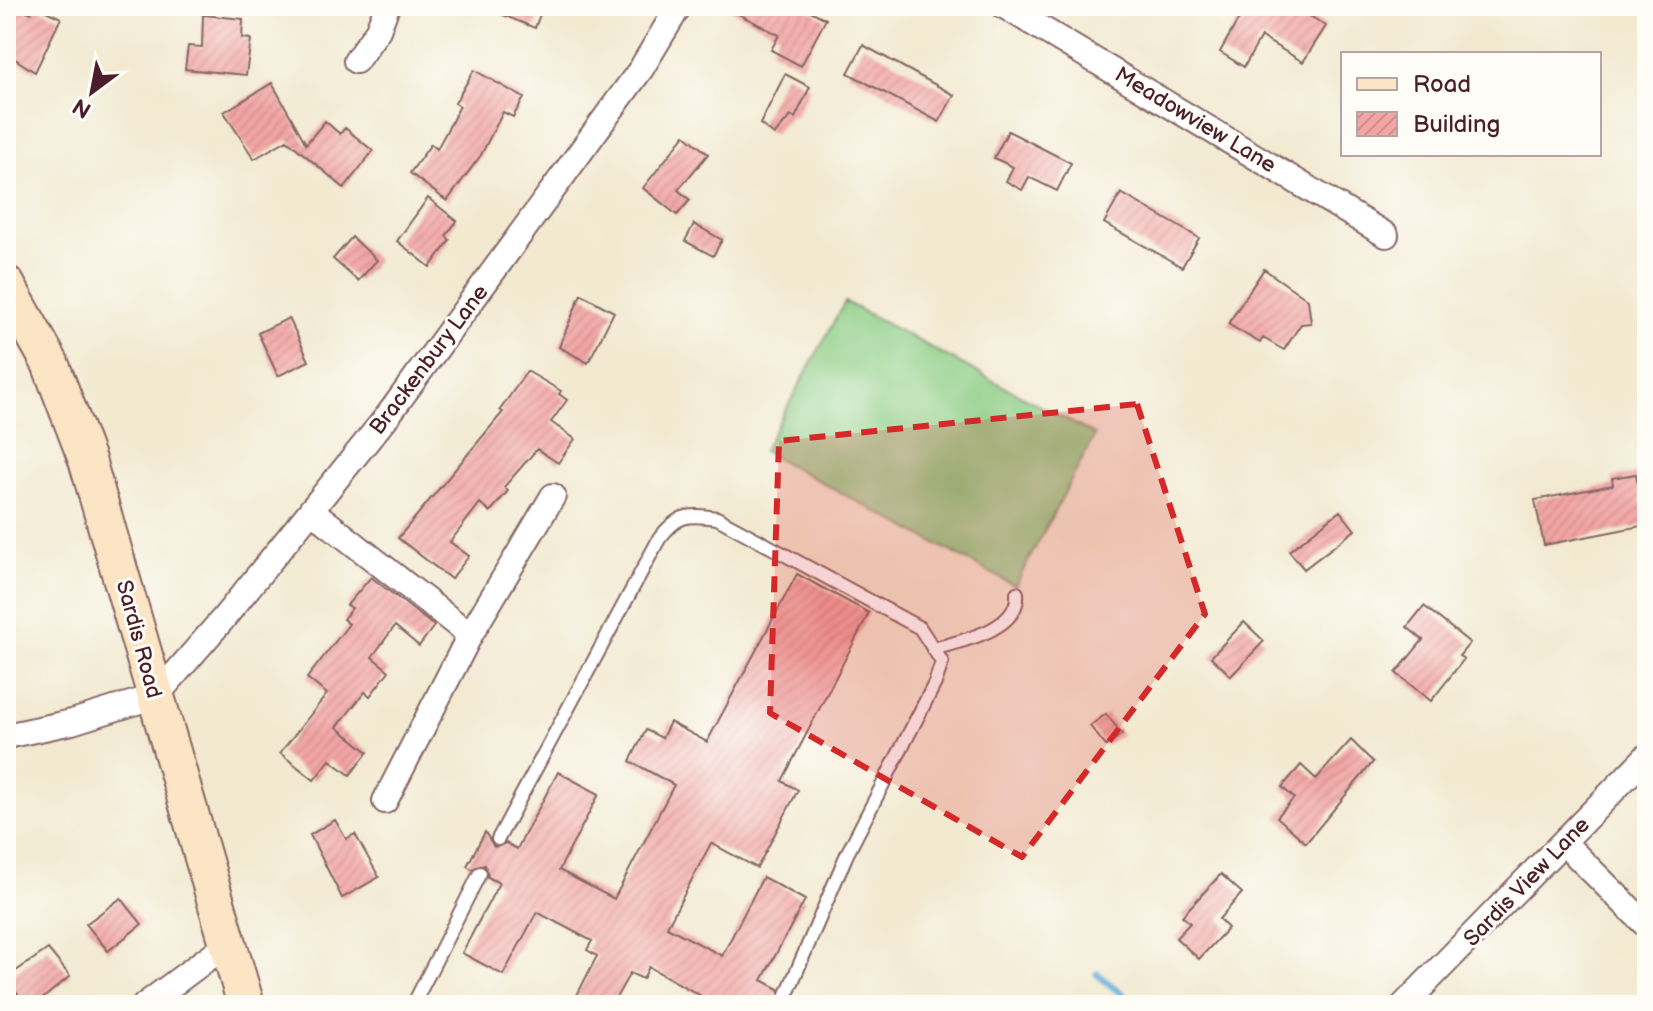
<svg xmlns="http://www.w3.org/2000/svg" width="1653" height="1011" font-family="'Balsamiq Sans',sans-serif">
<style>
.pitch{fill:#8dce85;stroke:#6c7658;stroke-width:2}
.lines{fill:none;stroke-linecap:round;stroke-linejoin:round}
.stream{stroke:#66acdc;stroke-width:7}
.building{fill:url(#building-hatch)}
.lane-casing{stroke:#856665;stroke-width:16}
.street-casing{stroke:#856665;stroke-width:28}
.secondary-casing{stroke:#856665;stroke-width:40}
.lane{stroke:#fff;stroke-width:12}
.street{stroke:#fff;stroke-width:24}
.secondary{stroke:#fce5c4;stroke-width:36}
.marked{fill:#d62828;fill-opacity:0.2;stroke:#d62828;stroke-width:6;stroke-dasharray:16 10;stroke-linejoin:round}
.labels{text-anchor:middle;stroke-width:6;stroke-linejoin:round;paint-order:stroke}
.street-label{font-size:22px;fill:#4a1f2b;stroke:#fdfcf7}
</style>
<defs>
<pattern id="building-hatch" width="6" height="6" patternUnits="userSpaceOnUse" patternTransform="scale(2)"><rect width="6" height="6" fill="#f2a6a4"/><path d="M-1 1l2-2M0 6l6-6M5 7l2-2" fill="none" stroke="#d18e8d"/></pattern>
</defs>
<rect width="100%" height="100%" fill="#fdfcf7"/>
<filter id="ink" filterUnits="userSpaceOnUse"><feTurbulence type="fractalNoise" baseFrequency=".0125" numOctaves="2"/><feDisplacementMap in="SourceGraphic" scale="16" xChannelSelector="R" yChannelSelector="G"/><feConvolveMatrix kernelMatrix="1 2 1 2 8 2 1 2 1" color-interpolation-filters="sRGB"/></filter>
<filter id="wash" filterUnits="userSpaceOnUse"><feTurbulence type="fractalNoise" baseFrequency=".006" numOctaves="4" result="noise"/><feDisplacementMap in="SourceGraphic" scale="32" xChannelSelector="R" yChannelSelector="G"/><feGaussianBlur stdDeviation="1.8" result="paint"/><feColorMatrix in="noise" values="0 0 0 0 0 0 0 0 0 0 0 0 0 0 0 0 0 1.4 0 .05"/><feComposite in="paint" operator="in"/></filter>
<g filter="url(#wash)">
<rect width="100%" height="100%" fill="#f2e9d0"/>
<!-- pitch -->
<path class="pitch" d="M 845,302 L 1095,435 L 1015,586 L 763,451 Z"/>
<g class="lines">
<!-- stream -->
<path class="stream" d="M 1097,974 L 1136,1005"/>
</g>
<g id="blocks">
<!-- building -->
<path class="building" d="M 35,6 L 61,18 L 35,72 L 6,53 L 6,9 L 15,14 L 20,8 L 31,13 Z
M 481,6 L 543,6 L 535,28 Z
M 723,6 L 801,6 L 826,19 L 801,66 L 771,50 L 779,35 Z
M 1246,6 L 1294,6 L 1326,26 L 1303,62 L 1261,37 L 1244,67 L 1220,52 Z
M 203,15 L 243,19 L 242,38 L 251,39 L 246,75 L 185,69 L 188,46 L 202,47 Z
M 863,45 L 954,95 L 939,122 L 848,73 Z
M 474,70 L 524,98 L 513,117 L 503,112 L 481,155 L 447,201 L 410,173 L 431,144 L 437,149 L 460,106 L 455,103 Z
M 785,74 L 810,87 L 795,118 L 791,116 L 774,135 L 760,124 Z
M 272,83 L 306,144 L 325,121 L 340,134 L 345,128 L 373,151 L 344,188 L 287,140 L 254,159 L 224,112 Z
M 1008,131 L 1071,163 L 1057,191 L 1029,177 L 1022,190 L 1006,181 L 1013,167 L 994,158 Z
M 685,135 L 708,154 L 678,190 L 690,200 L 677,215 L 643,188 Z
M 1121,193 L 1199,238 L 1182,267 L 1104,223 Z
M 428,198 L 457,221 L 446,236 L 450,240 L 430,267 L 397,241 Z
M 694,224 L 722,240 L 713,256 L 685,241 Z
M 352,237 L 377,260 L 358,281 L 333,259 Z
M 1264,269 L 1308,300 L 1311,323 L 1301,324 L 1284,350 L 1263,338 L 1260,343 L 1228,324 Z
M 581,294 L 614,312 L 588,363 L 559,347 Z
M 289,318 L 309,361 L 278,376 L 258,333 Z
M 527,371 L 561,391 L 559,394 L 567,400 L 551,422 L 575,439 L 558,463 L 537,449 L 504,487 L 508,491 L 490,512 L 480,503 L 450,542 L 469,556 L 451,579 L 398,538 L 503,412 L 500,410 Z
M 1636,474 L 1646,525 L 1544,545 L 1535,500 L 1613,485 L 1612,478 Z
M 1340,511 L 1355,530 L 1304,569 L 1289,551 Z
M 797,574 L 869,613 L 782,781 L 798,790 L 757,868 L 711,843 L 667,927 L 722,956 L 763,877 L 774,883 L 805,900 L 762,980 L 779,989 L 783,1002 L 795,998 L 809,1005 L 696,1005 L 701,996 L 649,967 L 643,979 L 630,973 L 612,1005 L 594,1005 L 577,995 L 597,956 L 587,950 L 592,941 L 537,912 L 503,975 L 462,953 L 499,883 L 488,877 L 485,865 L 472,869 L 467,866 L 485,832 L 494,847 L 506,843 L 517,849 L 558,772 L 599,794 L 559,870 L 614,899 L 674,785 L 630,761 L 646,730 L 662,738 L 670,722 L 707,742 Z
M 371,577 L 434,626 L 419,646 L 395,626 L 372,657 L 389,671 L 370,696 L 365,692 L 337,727 L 368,752 L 350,775 L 330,760 L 314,780 L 280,753 L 327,694 L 307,678 L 349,624 L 343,619 L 352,608 L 347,605 Z
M 1424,606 L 1470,643 L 1459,656 L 1464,659 L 1431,701 L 1396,673 L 1423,640 L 1407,627 Z
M 1244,622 L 1264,641 L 1231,676 L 1211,657 Z
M 1106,714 L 1122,734 L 1106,746 L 1090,726 Z
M 1351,740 L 1373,762 L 1306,843 L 1277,817 L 1294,798 L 1282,787 L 1301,765 L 1316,779 Z
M 335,820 L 346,839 L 355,834 L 379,877 L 342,898 L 310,835 Z
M 1221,874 L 1242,893 L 1219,919 L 1228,928 L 1199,959 L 1176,938 L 1190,923 L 1182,916 Z
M 121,898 L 142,924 L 108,951 L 86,924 Z
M 48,949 L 70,976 L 35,1005 L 26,1005 L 6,978 Z"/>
</g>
</g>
<g filter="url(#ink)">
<use href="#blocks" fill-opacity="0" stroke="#856665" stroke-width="2"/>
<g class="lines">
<defs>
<path id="lane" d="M 933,649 C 961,641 1020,630 1017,593
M 498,839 L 659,539 C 678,514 687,514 717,518 L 920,628 L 942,662 L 935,683 L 847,854 L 787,994
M 413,1005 L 480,873"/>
<path id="street" d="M 1004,6 L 1386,235
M 356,61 L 378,30 L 387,6
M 311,510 L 470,635
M 6,736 L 72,722 L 156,696 L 223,619 L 389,414 L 641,69 L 679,6
M 385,801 L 470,635 L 553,496
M 1564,843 L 1647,926
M 145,1005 L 227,944
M 1404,1005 L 1647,756"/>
<path id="secondary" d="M 6,284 L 50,363 L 87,460 L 246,1005"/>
</defs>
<!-- lane casing -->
<use href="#lane" class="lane-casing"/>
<!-- street casing -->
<use href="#street" class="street-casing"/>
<!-- secondary casing -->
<use href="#secondary" class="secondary-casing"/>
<!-- lane -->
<use href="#lane" class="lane"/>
<!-- street -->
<use href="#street" class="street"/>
<!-- secondary -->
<use href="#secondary" class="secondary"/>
</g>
</g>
<!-- marked area -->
<path class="marked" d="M 1137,404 L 1205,614 L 1022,857 L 770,713 L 779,441 Z"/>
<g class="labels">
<!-- street labels -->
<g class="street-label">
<text transform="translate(1196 119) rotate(31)" y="8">Meadowview Lane</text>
<text transform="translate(428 359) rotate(-53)" y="8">Brackenbury Lane</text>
<text transform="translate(140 639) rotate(75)" y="8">Sardis Road</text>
<text transform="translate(1526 881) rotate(-46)" y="8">Sardis View Lane</text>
</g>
</g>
<!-- margin -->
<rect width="1653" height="1011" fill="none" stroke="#fdfcf7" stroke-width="32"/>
<!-- legend -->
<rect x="1341" y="52" width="260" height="104" fill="#fdfcf7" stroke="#b5a4a5" stroke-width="2"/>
<rect x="1357" y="78" width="40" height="12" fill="#fce5c4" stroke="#b5a4a5" stroke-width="2"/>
<text x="1413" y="92" font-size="24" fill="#4a1f2b">Road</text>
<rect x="1357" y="112" width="40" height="24" fill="url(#building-hatch)" stroke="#b5a4a5" stroke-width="2"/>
<text x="1413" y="132" font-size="24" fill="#4a1f2b">Building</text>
<!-- north arrow -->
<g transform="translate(92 92) rotate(212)" stroke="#fdfcf7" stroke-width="6" paint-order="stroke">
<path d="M0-6L14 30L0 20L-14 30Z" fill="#4a1f2b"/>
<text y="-12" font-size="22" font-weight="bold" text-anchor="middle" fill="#4a1f2b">N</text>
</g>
</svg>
